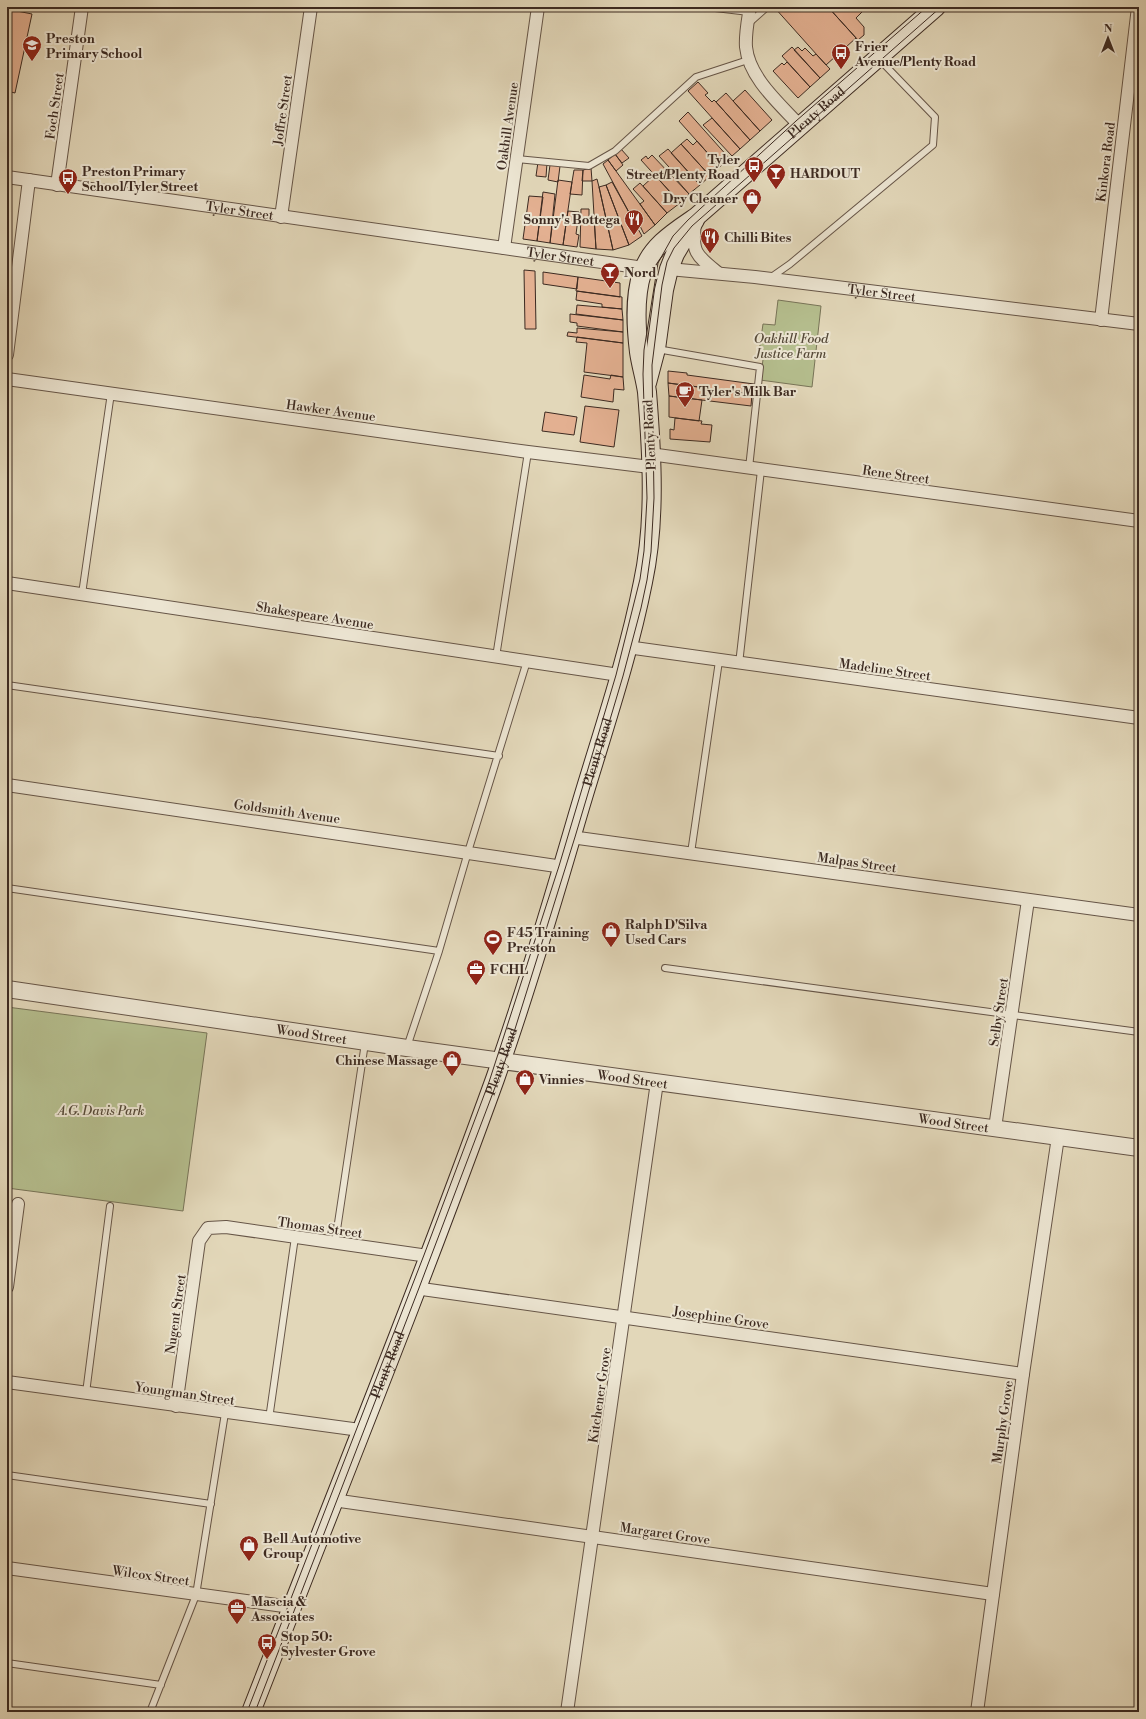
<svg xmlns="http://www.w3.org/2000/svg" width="1146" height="1719" font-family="'Libre Bodoni',serif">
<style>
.green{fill:#b5be8e;stroke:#787458}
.building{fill:#e3b091;stroke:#3c2a21}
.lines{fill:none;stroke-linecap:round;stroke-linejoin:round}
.service-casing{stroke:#665547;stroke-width:8}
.minor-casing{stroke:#665547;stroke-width:14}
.tertiary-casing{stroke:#665547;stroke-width:18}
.secondary-casing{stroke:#3c2a21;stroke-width:20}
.service{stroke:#ece5d2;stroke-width:6}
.minor{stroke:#ece5d2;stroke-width:12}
.tertiary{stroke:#ece5d2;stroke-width:16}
.secondary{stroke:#ece5d2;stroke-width:18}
.tram{stroke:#3c2a21;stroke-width:1}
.labels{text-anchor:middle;stroke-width:4;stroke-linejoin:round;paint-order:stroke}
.poi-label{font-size:13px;font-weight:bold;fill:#3c2a21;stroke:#ece5d2;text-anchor:start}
.street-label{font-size:13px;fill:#3c2a21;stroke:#ece5d2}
.park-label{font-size:13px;font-style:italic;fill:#544837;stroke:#ece5d2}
</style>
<rect width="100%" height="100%" fill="#e2d7b9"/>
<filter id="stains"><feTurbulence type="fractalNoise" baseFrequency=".005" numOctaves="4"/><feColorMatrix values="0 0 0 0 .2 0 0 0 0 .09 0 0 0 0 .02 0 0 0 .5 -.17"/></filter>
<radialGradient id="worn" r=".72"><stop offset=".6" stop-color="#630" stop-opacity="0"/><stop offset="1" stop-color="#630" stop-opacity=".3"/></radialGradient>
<!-- green -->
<path class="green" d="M 778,300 L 821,306 L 812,387 L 760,380 L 764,353 L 759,352 L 763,324 L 775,325 Z
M 7,1007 L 207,1033 L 183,1211 L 7,1188 Z"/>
<!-- building -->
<path class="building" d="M 774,7 L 828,7 L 856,38 L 826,65 Z
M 828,7 L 867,7 L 856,18 L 864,27 L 864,35 L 858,40 Z
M 7,9 L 32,14 L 15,93 L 7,91 Z
M 792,47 L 820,78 L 810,87 L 782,56 Z
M 798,47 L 802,51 L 805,48 L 813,56 L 816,54 L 830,69 L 820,78 L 794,50 Z
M 787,62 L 810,87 L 798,98 L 773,71 L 782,63 L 784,65 Z
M 698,82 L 708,93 L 705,95 L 712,102 L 714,100 L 716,102 L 750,140 L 740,149 L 688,91 Z
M 745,90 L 772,120 L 760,131 L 733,101 Z
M 726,93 L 760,131 L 750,140 L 716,102 Z
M 688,112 L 729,158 L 720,167 L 679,121 Z
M 712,118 L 740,149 L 732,156 L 703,125 Z
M 687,139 L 693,145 L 697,141 L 720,167 L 710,176 L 681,144 Z
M 681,144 L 710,176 L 700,185 L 671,153 Z
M 621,149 L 629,158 L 622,163 L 615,154 Z
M 668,149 L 700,185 L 689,194 L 676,179 L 678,177 L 659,156 Z
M 615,154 L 623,165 L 616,171 L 608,160 Z
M 652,155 L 689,194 L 680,203 L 641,160 L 646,156 L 648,159 Z
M 608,160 L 655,225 L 644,234 L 634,214 L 631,216 L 603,164 Z
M 538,162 L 547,163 L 546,177 L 536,176 Z
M 550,165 L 560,166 L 558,182 L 548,180 Z
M 591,168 L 592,181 L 582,181 L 583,170 Z
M 574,170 L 583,170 L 582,195 L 570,194 Z
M 655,175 L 680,203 L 667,213 L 643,186 Z
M 597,179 L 599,187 L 613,250 L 596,249 L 592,181 Z
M 558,180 L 572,182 L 563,245 L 550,243 Z
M 612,182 L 642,236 L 629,245 L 606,185 Z
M 640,183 L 667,213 L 655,225 L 640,204 L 644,201 L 633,189 Z
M 606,185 L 629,245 L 613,250 L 599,187 Z
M 543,192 L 555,194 L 550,243 L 537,241 Z
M 529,196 L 543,197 L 537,241 L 523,239 Z
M 581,209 L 589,209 L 589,217 L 594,217 L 596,249 L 580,247 Z
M 568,211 L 579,212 L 576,234 L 579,235 L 577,247 L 563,245 Z
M 524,270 L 535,271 L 536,329 L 525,329 Z
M 543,272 L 578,277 L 577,289 L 543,284 Z
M 578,277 L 620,283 L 620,297 L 576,291 Z
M 577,291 L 622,297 L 622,309 L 602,307 L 602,304 L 576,300 Z
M 577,305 L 622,309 L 623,320 L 576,314 Z
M 570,314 L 623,320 L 623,332 L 577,326 L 577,323 L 570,322 Z
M 577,328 L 623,332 L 623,343 L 567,336 L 568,332 L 577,333 Z
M 577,337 L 623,343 L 623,377 L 584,372 L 587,343 L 576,342 Z
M 668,371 L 687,373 L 687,375 L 754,384 L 752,394 L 668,383 Z
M 584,375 L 610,379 L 611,375 L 623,377 L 624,390 L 614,389 L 613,402 L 581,397 Z
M 668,383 L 752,394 L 751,406 L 669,396 Z
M 669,396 L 702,400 L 699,421 L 669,417 Z
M 585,406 L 619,410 L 614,447 L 580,442 Z
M 545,412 L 577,417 L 574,435 L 542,431 Z
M 675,418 L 702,421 L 701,424 L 712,425 L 710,442 L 670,439 L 670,429 L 674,430 Z"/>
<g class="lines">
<defs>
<path id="service" d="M 707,7 L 749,12
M 749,23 L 767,7
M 517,159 L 589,166 L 615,151 L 696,77 L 748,60
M 770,278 L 790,264 L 933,145 L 935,117 L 879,59
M 657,349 L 760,367 L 749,468
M 82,594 L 111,393
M 496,657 L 528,452
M 739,664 L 761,470
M 7,685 L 499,756
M 691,853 L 719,661
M 7,888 L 439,951
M 665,968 L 1139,1032
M 407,1047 L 439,951 L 468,852 L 527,661
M 335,1243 L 365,1043
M 86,1393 L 110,1206
M 269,1419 L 295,1237
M 7,1475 L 211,1504
M 7,1663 L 161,1685
M 150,1712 L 196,1595 L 225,1413"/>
<g id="minor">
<path d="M 750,7 C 748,20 745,34 746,47 C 749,78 780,104 800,126"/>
<path id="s1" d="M 7,177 L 644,268"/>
<path d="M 57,185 L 82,7"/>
<path d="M 281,217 L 311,7"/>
<path d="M 695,224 C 691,252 697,256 717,272"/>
<path d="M 504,248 L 538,7"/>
<path id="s2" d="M 669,269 L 755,277 L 1139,324"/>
<path d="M 1101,320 L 1138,7"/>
<path d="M 7,355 L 29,180"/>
<path d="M 7,379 L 528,452 L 650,467"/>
<path d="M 650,454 L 1139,521"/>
<path d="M 7,583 L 619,675"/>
<path d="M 627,647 L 1139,718"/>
<path d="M 7,785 L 563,867"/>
<path d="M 571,837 L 1139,915"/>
<path d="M 995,1128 L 1028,900"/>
<path d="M 7,1287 L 18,1204"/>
<path d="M 415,1288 L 1023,1374"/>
<path d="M 7,1382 L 360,1430"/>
<path d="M 176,1406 L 199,1241 L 208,1228 L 226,1227 L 428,1256"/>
<path d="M 333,1500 L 993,1594"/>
<path d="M 7,1568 L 291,1607"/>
<path d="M 567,1712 L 657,1082"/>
<path d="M 977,1712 L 1023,1374 L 1058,1137"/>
</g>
<g id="tertiary">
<path id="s3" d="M 7,989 L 407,1048 L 1139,1148"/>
</g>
<g id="secondary">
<path d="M 647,383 L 656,349 L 664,290 L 669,269 L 675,254 L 695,220"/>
<path id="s4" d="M 251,1712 C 333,1501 418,1292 495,1079 C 525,994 551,907 576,821 C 599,742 627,663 643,582 C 656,521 652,454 647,392 C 645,378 641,366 639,352 C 636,327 634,298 642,273 C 651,246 674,232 696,217 L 936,7"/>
</g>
</defs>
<!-- service casing -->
<use href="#service" class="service-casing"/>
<!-- minor casing -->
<use href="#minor" class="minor-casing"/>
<!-- tertiary casing -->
<use href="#tertiary" class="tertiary-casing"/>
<!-- secondary casing -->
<use href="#secondary" class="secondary-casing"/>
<!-- service -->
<use href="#service" class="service"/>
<!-- minor -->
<use href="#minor" class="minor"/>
<!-- tertiary -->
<use href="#tertiary" class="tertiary"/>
<!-- secondary -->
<use href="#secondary" class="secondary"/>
<!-- tram -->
<path class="tram" d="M 247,1712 L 424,1255 L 489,1082 L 559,866 L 616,675 L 640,579 L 644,551 L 647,498 L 643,374 L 644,350 L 658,263 L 673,236 L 688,220 L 796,121 L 927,7
M 255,1712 L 419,1288 L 505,1061 L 575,837 L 623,676 L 641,608 L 647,580 L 651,552 L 654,498 L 652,365 L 662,285 L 667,262 L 674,248 L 692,226 L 941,7"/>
</g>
<!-- icons -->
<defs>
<symbol id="school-pin" viewBox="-11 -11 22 30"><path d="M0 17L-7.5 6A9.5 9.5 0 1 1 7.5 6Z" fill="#8f2418" stroke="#ece5d2"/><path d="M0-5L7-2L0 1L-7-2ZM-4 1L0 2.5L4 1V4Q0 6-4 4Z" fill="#fff"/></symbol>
<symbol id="bus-pin" viewBox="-11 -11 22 30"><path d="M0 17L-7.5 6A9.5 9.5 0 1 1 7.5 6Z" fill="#8f2418" stroke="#ece5d2"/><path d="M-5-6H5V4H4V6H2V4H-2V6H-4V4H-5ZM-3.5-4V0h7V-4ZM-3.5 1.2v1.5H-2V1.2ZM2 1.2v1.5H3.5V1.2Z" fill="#fff"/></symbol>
<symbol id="bar-pin" viewBox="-11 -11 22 30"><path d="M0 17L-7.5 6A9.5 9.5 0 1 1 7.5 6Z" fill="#8f2418" stroke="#ece5d2"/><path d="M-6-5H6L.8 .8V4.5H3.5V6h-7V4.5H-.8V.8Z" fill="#fff"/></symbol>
<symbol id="shop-pin" viewBox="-11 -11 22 30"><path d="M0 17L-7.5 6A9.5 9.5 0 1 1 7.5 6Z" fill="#8f2418" stroke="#ece5d2"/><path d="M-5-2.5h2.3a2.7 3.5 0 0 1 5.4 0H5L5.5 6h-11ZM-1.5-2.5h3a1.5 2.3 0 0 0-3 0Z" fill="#fff"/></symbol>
<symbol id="restaurant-pin" viewBox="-11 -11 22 30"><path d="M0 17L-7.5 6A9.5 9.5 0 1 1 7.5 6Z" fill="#8f2418" stroke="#ece5d2"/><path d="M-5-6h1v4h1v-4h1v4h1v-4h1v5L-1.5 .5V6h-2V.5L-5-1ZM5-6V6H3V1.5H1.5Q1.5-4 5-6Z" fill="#fff"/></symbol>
<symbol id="cafe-pin" viewBox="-11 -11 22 30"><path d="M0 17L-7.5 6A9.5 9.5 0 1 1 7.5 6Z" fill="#8f2418" stroke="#ece5d2"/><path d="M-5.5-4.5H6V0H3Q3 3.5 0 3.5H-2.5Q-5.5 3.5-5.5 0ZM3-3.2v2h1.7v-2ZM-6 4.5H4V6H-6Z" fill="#fff"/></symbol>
<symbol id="stadium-pin" viewBox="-11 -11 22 30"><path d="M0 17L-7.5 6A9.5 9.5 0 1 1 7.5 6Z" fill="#8f2418" stroke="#ece5d2"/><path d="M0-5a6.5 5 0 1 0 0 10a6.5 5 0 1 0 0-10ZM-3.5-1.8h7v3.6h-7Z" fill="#fff"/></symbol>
<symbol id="office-pin" viewBox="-11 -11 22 30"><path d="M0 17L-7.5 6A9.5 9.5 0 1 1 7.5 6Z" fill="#8f2418" stroke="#ece5d2"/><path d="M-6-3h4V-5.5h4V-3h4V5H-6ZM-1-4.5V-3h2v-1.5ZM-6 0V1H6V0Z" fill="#fff"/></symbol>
</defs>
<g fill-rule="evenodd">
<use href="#school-pin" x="21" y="34" width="22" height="30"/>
<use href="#bus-pin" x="830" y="42" width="22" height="30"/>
<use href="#bus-pin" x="743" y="155" width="22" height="30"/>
<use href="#bar-pin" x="765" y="162" width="22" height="30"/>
<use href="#bus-pin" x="57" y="167" width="22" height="30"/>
<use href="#shop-pin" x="741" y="187" width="22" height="30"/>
<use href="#restaurant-pin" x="623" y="208" width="22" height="30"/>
<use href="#restaurant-pin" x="699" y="226" width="22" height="30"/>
<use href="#bar-pin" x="599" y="261" width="22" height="30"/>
<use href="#cafe-pin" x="674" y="380" width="22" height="30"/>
<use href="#shop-pin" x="600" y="920" width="22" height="30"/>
<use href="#stadium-pin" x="482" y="928" width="22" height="30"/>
<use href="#office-pin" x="465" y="958" width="22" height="30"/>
<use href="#shop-pin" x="441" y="1049" width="22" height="30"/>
<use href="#shop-pin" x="514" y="1068" width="22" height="30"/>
<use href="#shop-pin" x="238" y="1534" width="22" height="30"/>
<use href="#office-pin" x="226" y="1597" width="22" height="30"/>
<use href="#bus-pin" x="256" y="1632" width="22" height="30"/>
</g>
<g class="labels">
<!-- poi labels -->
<g class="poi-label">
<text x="46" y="43">Preston<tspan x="46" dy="15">Primary School</tspan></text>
<text x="855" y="51">Frier<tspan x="855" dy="15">Avenue/Plenty Road</tspan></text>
<text x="740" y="164" text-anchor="end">Tyler<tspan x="740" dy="15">Street/Plenty Road</tspan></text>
<text x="82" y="176">Preston Primary<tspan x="82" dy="15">School/Tyler Street</tspan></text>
<text x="790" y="178">HARDOUT</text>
<text x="738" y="203" text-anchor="end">Dry Cleaner</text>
<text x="620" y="224" text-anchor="end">Sonny's Bottega</text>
<text x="724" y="242">Chilli Bites</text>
<text x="624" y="277">Nord</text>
<text x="699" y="396">Tyler's Milk Bar</text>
<text x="625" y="929">Ralph D'Silva<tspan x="625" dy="15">Used Cars</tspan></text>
<text x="507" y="937">F45 Training<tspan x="507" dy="15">Preston</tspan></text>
<text x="490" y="974">FCHL</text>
<text x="438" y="1065" text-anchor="end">Chinese Massage</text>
<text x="539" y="1084">Vinnies</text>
<text x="263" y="1543">Bell Automotive<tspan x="263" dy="15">Group</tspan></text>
<text x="251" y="1606">Mascia &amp;<tspan x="251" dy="15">Associates</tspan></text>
<text x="281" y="1641">Stop 50:<tspan x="281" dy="15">Sylvester Grove</tspan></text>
</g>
<!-- street labels -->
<g class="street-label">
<text transform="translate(54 106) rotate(-82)" y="5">Foch Street</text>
<text transform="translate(282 110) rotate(-82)" y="5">Joffre Street</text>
<text dy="5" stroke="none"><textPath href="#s4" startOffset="1747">Plenty Road</textPath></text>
<text transform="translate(507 126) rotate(-82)" y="5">Oakhill Avenue</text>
<text transform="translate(1105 162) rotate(-83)" y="5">Kinkora Road</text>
<text dy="5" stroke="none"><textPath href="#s1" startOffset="235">Tyler Street</textPath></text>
<text dy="5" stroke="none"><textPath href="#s1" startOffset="559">Tyler Street</textPath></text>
<text dy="5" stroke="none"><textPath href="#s2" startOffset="214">Tyler Street</textPath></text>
<text transform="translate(331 410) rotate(8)" y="5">Hawker Avenue</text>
<text transform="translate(649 435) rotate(-93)" y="5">Plenty Road</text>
<text transform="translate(896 474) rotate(8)" y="5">Rene Street</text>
<text transform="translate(315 615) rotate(9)" y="5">Shakespeare Avenue</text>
<text transform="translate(885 669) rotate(8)" y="5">Madeline Street</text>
<text dy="5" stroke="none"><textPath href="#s4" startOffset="1021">Plenty Road</textPath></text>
<text transform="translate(287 811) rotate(8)" y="5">Goldsmith Avenue</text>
<text transform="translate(857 862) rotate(8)" y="5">Malpas Street</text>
<text transform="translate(998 1012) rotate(-82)" y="5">Selby Street</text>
<text dy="5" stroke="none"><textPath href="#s3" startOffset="308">Wood Street</textPath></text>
<text dy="5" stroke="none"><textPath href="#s4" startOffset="697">Plenty Road</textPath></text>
<text dy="5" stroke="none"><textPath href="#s3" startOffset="632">Wood Street</textPath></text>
<text dy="5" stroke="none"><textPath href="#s3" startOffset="956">Wood Street</textPath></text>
<text transform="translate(320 1227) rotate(8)" y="5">Thomas Street</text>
<text transform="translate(175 1314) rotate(-82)" y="5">Nugent Street</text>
<text transform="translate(721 1317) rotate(8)" y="5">Josephine Grove</text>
<text dy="5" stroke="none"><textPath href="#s4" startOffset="373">Plenty Road</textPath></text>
<text transform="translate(185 1393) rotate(8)" y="5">Youngman Street</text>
<text transform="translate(599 1395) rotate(-82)" y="5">Kitchener Grove</text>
<text transform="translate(1002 1422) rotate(-82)" y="5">Murphy Grove</text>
<text transform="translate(665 1533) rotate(8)" y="5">Margaret Grove</text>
<text transform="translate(151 1575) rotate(8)" y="5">Wilcox Street</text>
</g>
<!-- park labels -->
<g class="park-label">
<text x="791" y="343">Oakhill Food<tspan x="791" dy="15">Justice Farm</tspan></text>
<text x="101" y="1115">A.G. Davis Park</text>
</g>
</g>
<!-- margin -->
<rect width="1146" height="1719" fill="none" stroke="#e2d7b9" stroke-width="24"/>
<rect x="8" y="8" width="1130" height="1703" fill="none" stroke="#3c2a21" stroke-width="2"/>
<rect x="12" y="12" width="1122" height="1695" fill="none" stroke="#3c2a21"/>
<!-- north arrow -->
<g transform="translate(1108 38)" stroke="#ece5d2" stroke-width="3" paint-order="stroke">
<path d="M0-3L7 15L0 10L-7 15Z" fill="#3c2a21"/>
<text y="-6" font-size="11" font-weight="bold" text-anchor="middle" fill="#3c2a21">N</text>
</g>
<rect width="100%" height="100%" filter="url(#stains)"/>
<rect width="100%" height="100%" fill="url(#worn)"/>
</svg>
